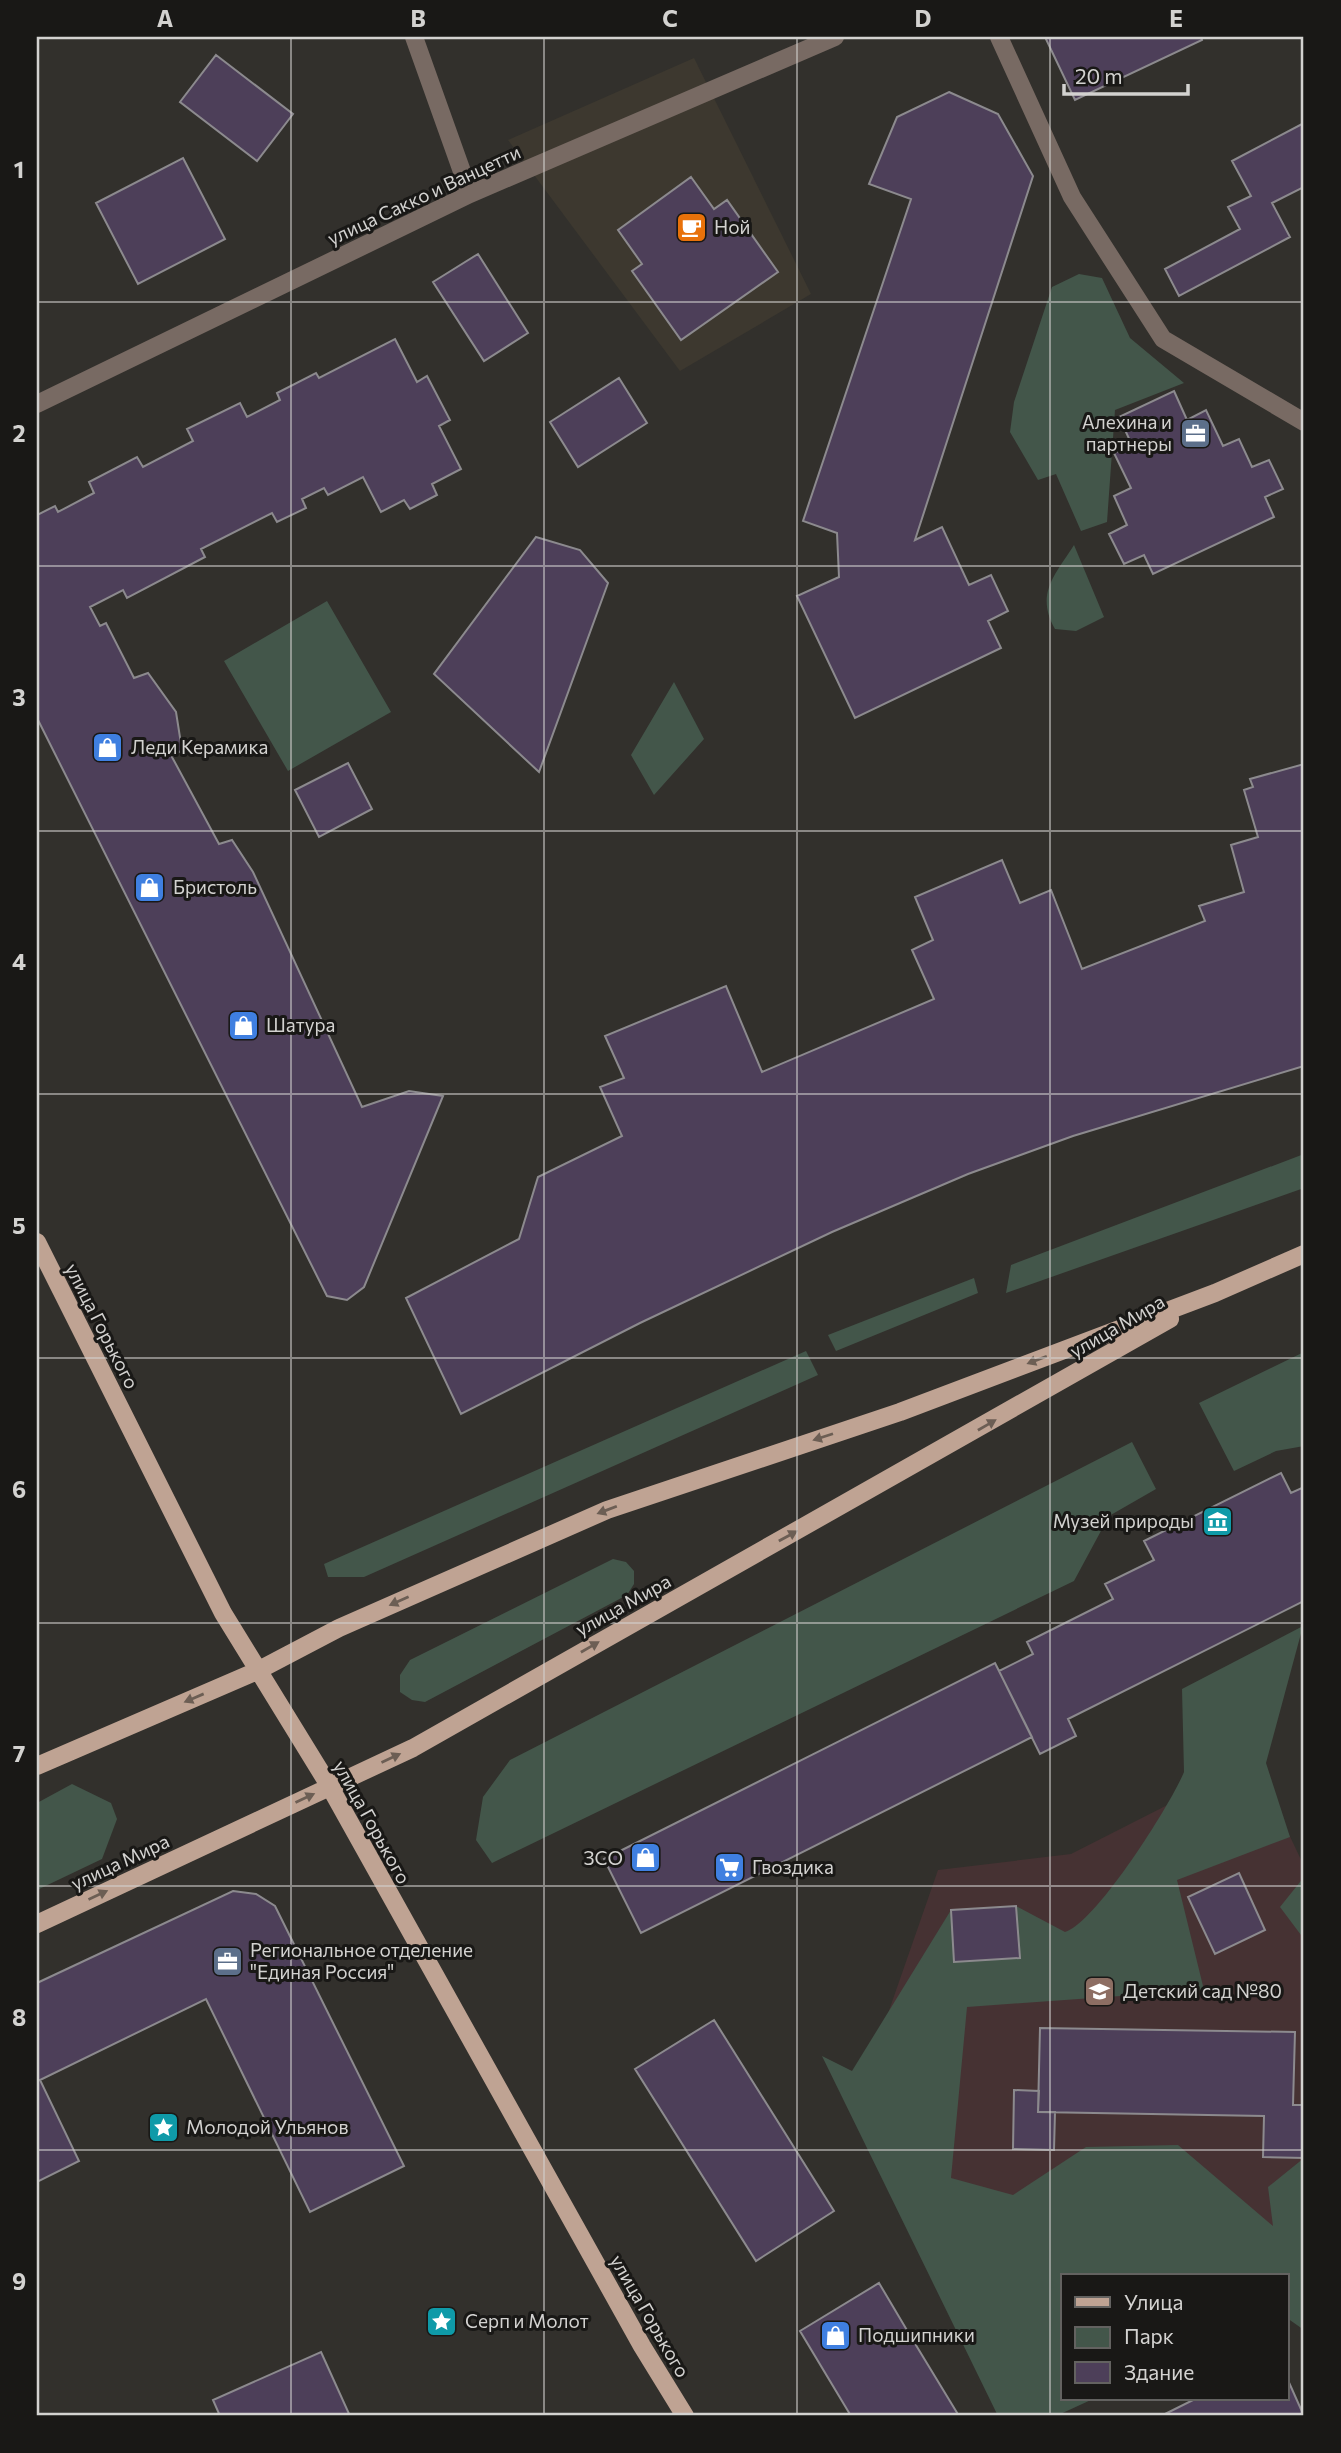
<svg xmlns="http://www.w3.org/2000/svg" width="1341" height="2453" font-family="Commissioner,sans-serif">
<style>
.built{fill:#3d382f}
.education{fill:#463233}
.green{fill:#43564a}
.building{fill:#4d3f59;stroke:#8c8a8e;stroke-width:2}
.lines{fill:none;stroke-linecap:round;stroke-linejoin:round}
.minor{stroke:#786a63;stroke-width:18}
.major{stroke:#bfa393;stroke-width:18}
.oneway{fill:#6c5e54}
.grid{fill:none;stroke:#d3d2d0;stroke-width:2;stroke-opacity:0.55}
.labels{text-anchor:middle;stroke-width:6;stroke-linejoin:round;paint-order:stroke}
.street-label{font-size:19px;fill:#d3d2d0;stroke:#191816}
.poi-label{font-size:19px;fill:#d3d2d0;stroke:#191816;text-anchor:start}
.neatline{fill:none;stroke:#d3d2d0;stroke-width:2.5}
.grid-label{font-size:23px;text-anchor:middle;font-weight:bold;fill:#d3d2d0}
</style>
<rect width="100%" height="100%" fill="#32302c"/>
<!-- built -->
<path class="built" d="M 694,58 L 811,294 L 680,371 L 508,140 Z"/>
<!-- education -->
<path class="education" d="M 1254,1761 L 1304,1866 L 1304,2258 L 1287,2276 L 1063,2276 L 854,2111 L 938,1870 L 1071,1854 Z"/>
<!-- green -->
<path class="green" d="M 1079,274 L 1102,278 L 1130,338 L 1184,383 L 1115,410 L 1107,522 L 1081,531 L 1056,474 L 1038,480 L 1010,432 L 1014,402 L 1052,287 Z
M 1074,545 L 1104,617 L 1076,631 L 1055,629 C 1035,594 1055,575 1074,545 Z
M 327,601 L 391,712 L 288,771 L 224,661 Z
M 674,682 L 704,739 L 654,795 L 631,755 Z
M 1304,1154 L 1304,1188 L 1006,1293 L 1011,1265 Z
M 974,1278 L 978,1293 L 836,1351 L 828,1335 Z
M 806,1351 L 818,1375 L 364,1577 L 328,1577 L 324,1564 Z
M 1304,1352 L 1304,1446 L 1276,1451 L 1234,1471 L 1199,1403 Z
M 1132,1442 L 1156,1489 L 1109,1516 L 1074,1581 L 492,1863 L 476,1840 L 483,1797 L 510,1760 Z
M 613,1559 L 626,1562 L 634,1571 L 634,1584 L 627,1595 L 425,1702 L 412,1700 L 400,1692 L 400,1675 L 410,1660 Z
M 1303,1626 L 1266,1763 L 1290,1837 L 1177,1880 L 1204,1990 L 967,2007 L 951,2178 L 1013,2195 L 1086,2147 L 1178,2145 L 1273,2226 L 1268,2187 L 1304,2158 L 1304,2330 L 1287,2318 L 1287,2276 L 1063,2276 L 1063,2399 L 1093,2399 L 1056,2416 L 998,2416 L 822,2056 L 852,2071 L 951,1910 L 955,1962 L 1019,1958 L 1016,1906 L 1065,1932 C 1096,1923 1171,1804 1184,1772 L 1182,1689 Z
M 72,1784 L 111,1803 L 117,1819 L 102,1859 L 37,1890 L 37,1803 Z
M 1304,1877 L 1304,1939 L 1280,1907 Z"/>
<!-- building -->
<path class="building" d="M 1045,37 L 1201,37 L 1202,40 L 1075,100 Z
M 216,55 L 293,114 L 257,161 L 180,102 Z
M 949,92 L 998,114 L 1033,176 L 915,540 L 942,527 L 969,585 L 991,575 L 1008,611 L 988,621 L 1001,648 L 855,718 L 797,596 L 839,577 L 837,533 L 803,521 L 911,199 L 869,184 L 897,117 Z
M 1304,123 L 1304,187 L 1272,203 L 1290,237 L 1179,296 L 1165,269 L 1240,229 L 1228,207 L 1251,196 L 1232,161 Z
M 183,158 L 225,239 L 138,284 L 96,203 Z
M 691,177 L 714,209 L 727,200 L 778,272 L 681,340 L 632,271 L 642,264 L 618,230 Z
M 478,254 L 528,333 L 484,361 L 433,282 Z
M 395,339 L 417,382 L 427,376 L 450,420 L 439,426 L 461,469 L 432,484 L 437,495 L 410,509 L 404,500 L 381,512 L 363,477 L 328,495 L 324,488 L 302,499 L 306,508 L 277,522 L 272,513 L 201,549 L 205,557 L 127,598 L 123,590 L 90,607 L 100,626 L 106,623 L 134,678 L 148,673 L 176,712 L 182,750 L 172,757 L 219,844 L 232,840 L 253,872 L 362,1107 L 409,1091 L 443,1096 L 364,1287 L 347,1300 L 327,1296 L 37,718 L 37,515 L 55,506 L 58,512 L 94,493 L 89,482 L 137,457 L 143,467 L 193,441 L 187,429 L 240,403 L 247,417 L 280,400 L 277,393 L 316,373 L 319,378 Z
M 619,378 L 647,423 L 578,467 L 550,422 Z
M 1174,391 L 1187,420 L 1206,410 L 1223,446 L 1239,439 L 1252,467 L 1269,460 L 1283,489 L 1265,497 L 1274,517 L 1153,574 L 1144,555 L 1124,564 L 1109,534 L 1127,525 L 1114,496 L 1131,488 L 1114,453 L 1132,445 L 1119,417 Z
M 536,537 L 580,550 L 608,583 L 539,772 L 434,674 Z
M 348,763 L 372,809 L 319,837 L 295,790 Z
M 1304,764 L 1304,1066 L 1073,1136 L 968,1174 L 832,1232 L 640,1323 L 461,1414 L 406,1298 L 519,1239 L 538,1177 L 622,1136 L 600,1087 L 624,1078 L 605,1036 L 726,986 L 762,1072 L 934,999 L 912,950 L 933,940 L 915,897 L 1002,860 L 1020,903 L 1051,890 L 1082,969 L 1205,921 L 1199,906 L 1244,892 L 1231,845 L 1258,837 L 1244,790 L 1253,787 L 1250,779 Z
M 1281,1473 L 1291,1493 L 1304,1487 L 1304,1601 L 1068,1719 L 1076,1736 L 1040,1754 L 999,1671 L 1033,1654 L 1027,1642 L 1113,1599 L 1105,1584 L 1154,1560 L 1144,1541 Z
M 995,1663 L 1032,1737 L 641,1933 L 604,1859 Z
M 1239,1873 L 1265,1930 L 1215,1954 L 1188,1897 Z
M 233,1891 L 256,1894 L 275,1906 L 404,2166 L 310,2212 L 206,1999 L 40,2080 L 79,2161 L 37,2182 L 37,1983 Z
M 1016,1906 L 1020,1958 L 954,1962 L 951,1910 Z
M 714,2020 L 834,2211 L 756,2261 L 635,2069 Z
M 1040,2028 L 1295,2032 L 1293,2105 L 1304,2105 L 1304,2158 L 1263,2157 L 1264,2116 L 1038,2112 Z
M 1014,2090 L 1039,2091 L 1038,2112 L 1055,2112 L 1054,2150 L 1013,2149 Z
M 879,2283 L 911,2337 L 959,2416 L 851,2416 L 800,2331 Z
M 321,2352 L 350,2416 L 220,2416 L 213,2400 Z
M 1287,2378 L 1304,2416 L 1161,2416 L 1195,2399 L 1287,2399 Z"/>
<g class="lines">
<!-- minor -->
<path class="minor" d="M 414,37 L 470,194
M 999,37 L 1072,197 L 1163,339 L 1304,422
M 37,404 L 470,194 L 835,37"/>
<!-- major -->
<path class="major" d="M 37,1242 L 223,1613 L 330,1787 L 642,2346 L 685,2416
M 37,1766 L 257,1671 L 339,1628 L 607,1510 L 900,1412 L 1215,1293 L 1304,1254
M 37,1924 L 413,1748 L 1170,1319"/>
</g>
<!-- one-way arrows -->
<defs><path id="oneway-solid" d="M-6-.8H1V-3.2L6.5 0L1 3.2V.8H-6Z" transform="scale(1.75)"/></defs>
<g class="oneway">
<use href="#oneway-solid" transform="translate(1037 1360) rotate(159)"/>
<use href="#oneway-solid" transform="translate(987 1425) rotate(-30)"/>
<use href="#oneway-solid" transform="translate(823 1437) rotate(162)"/>
<use href="#oneway-solid" transform="translate(607 1510) rotate(159)"/>
<use href="#oneway-solid" transform="translate(788 1536) rotate(-29)"/>
<use href="#oneway-solid" transform="translate(399 1601) rotate(156)"/>
<use href="#oneway-solid" transform="translate(590 1647) rotate(-30)"/>
<use href="#oneway-solid" transform="translate(194 1698) rotate(157)"/>
<use href="#oneway-solid" transform="translate(391 1758) rotate(-25)"/>
<use href="#oneway-solid" transform="translate(305 1798) rotate(-25)"/>
<use href="#oneway-solid" transform="translate(98 1895) rotate(-25)"/>
</g>
<!-- grid -->
<path class="grid" d="M 291,37 L 291,2416M 544,37 L 544,2416M 797,37 L 797,2416M 1050,37 L 1050,2416M 37,302 L 1304,302M 37,566 L 1304,566M 37,831 L 1304,831M 37,1094 L 1304,1094M 37,1358 L 1304,1358M 37,1623 L 1304,1623M 37,1886 L 1304,1886M 37,2150 L 1304,2150"/>
<!-- icons -->
<defs>
<symbol id="cafe-square" viewBox="-11 -11 22 22"><rect x="-9" y="-9" width="18" height="18" rx="4" fill="#e8710a" stroke="#191816"/><path d="M-5.5-4.5H6V0H3Q3 3.5 0 3.5H-2.5Q-5.5 3.5-5.5 0ZM3-3.2v2h1.7v-2ZM-6 4.5H4V6H-6Z" fill="#fff"/></symbol>
<symbol id="office-square" viewBox="-11 -11 22 22"><rect x="-9" y="-9" width="18" height="18" rx="4" fill="#5c6f8a" stroke="#191816"/><path d="M-6-3h4V-5.5h4V-3h4V5H-6ZM-1-4.5V-3h2v-1.5ZM-6 0V1H6V0Z" fill="#fff"/></symbol>
<symbol id="shop-square" viewBox="-11 -11 22 22"><rect x="-9" y="-9" width="18" height="18" rx="4" fill="#3f7fe0" stroke="#191816"/><path d="M-5-2.5h2.3a2.7 3.5 0 0 1 5.4 0H5L5.5 6h-11ZM-1.5-2.5h3a1.5 2.3 0 0 0-3 0Z" fill="#fff"/></symbol>
<symbol id="museum-square" viewBox="-11 -11 22 22"><rect x="-9" y="-9" width="18" height="18" rx="4" fill="#0f9aa8" stroke="#191816"/><path d="M0-6L6-3V-2H-6V-3ZM-5-1h2V3h-2ZM-1-1h2V3h-2ZM3-1h2V3H3ZM-6 4H6V6H-6Z" fill="#fff"/></symbol>
<symbol id="supermarket-square" viewBox="-11 -11 22 22"><rect x="-9" y="-9" width="18" height="18" rx="4" fill="#3f7fe0" stroke="#191816"/><path d="M-6-5.5h2.5l.6 2H6L4.5 2H-2.5L-4.4-4H-6ZM-1.5 3.2a1.3 1.3 0 1 0 .1 0ZM3 3.2a1.3 1.3 0 1 0 .1 0Z" fill="#fff"/></symbol>
<symbol id="school-square" viewBox="-11 -11 22 22"><rect x="-9" y="-9" width="18" height="18" rx="4" fill="#8d6e63" stroke="#191816"/><path d="M0-5L7-2L0 1L-7-2ZM-4 1L0 2.5L4 1V4Q0 6-4 4Z" fill="#fff"/></symbol>
<symbol id="sight-square" viewBox="-11 -11 22 22"><rect x="-9" y="-9" width="18" height="18" rx="4" fill="#0f9aa8" stroke="#191816"/><path d="M0-6L1.8-2.2L6-1.7L2.9 1.2L3.7 5.4L0 3.3L-3.7 5.4L-2.9 1.2L-6-1.7L-1.8-2.2Z" fill="#fff"/></symbol>
</defs>
<g fill-rule="evenodd">
<use href="#cafe-square" x="674" y="210" width="35" height="35"/>
<use href="#office-square" x="1178" y="416" width="35" height="35"/>
<use href="#shop-square" x="90" y="730" width="35" height="35"/>
<use href="#shop-square" x="132" y="870" width="35" height="35"/>
<use href="#shop-square" x="226" y="1008" width="35" height="35"/>
<use href="#museum-square" x="1200" y="1504" width="35" height="35"/>
<use href="#shop-square" x="628" y="1840" width="35" height="35"/>
<use href="#supermarket-square" x="712" y="1850" width="35" height="35"/>
<use href="#office-square" x="210" y="1944" width="35" height="35"/>
<use href="#school-square" x="1082" y="1974" width="35" height="35"/>
<use href="#sight-square" x="146" y="2110" width="35" height="35"/>
<use href="#sight-square" x="424" y="2304" width="35" height="35"/>
<use href="#shop-square" x="818" y="2318" width="35" height="35"/>
</g>
<g class="labels">
<!-- street labels -->
<g class="street-label">
<text transform="translate(424 195) rotate(-25)" y="7">улица Сакко и Ванцетти</text>
<text transform="translate(102 1326) rotate(63)" y="7">улица Горького</text>
<text transform="translate(1117 1326) rotate(-30)" y="7">улица Мира</text>
<text transform="translate(623 1605) rotate(-29)" y="7">улица Мира</text>
<text transform="translate(372 1822) rotate(61)" y="7">улица Горького</text>
<text transform="translate(120 1862) rotate(-25)" y="7">улица Мира</text>
<text transform="translate(650 2316) rotate(60)" y="7">улица Горького</text>
</g>
<!-- poi labels -->
<g class="poi-label">
<text x="714" y="234">Ной</text>
<text x="1172" y="429" text-anchor="end">Алехина и<tspan x="1172" dy="22">партнеры</tspan></text>
<text x="131" y="754">Леди Керамика</text>
<text x="173" y="894">Бристоль</text>
<text x="266" y="1032">Шатура</text>
<text x="1194" y="1528" text-anchor="end">Музей природы</text>
<text x="623" y="1865" text-anchor="end">ЗСО</text>
<text x="752" y="1874">Гвоздика</text>
<text x="250" y="1957">Региональное отделение<tspan x="250" dy="22">"Единая Россия"</tspan></text>
<text x="1123" y="1998">Детский сад №80</text>
<text x="186" y="2134">Молодой Ульянов</text>
<text x="465" y="2328">Серп и Молот</text>
<text x="858" y="2342">Подшипники</text>
</g>
</g>
<!-- border -->
<rect width="1341" height="2453" fill="none" stroke="#191816" stroke-width="77"/>
<!-- legend -->
<rect x="1061" y="2274" width="228" height="126" fill="#191816" stroke="#636260" stroke-width="2"/>
<rect x="1075" y="2297" width="35" height="10" fill="#bfa393" stroke="#636260" stroke-width="2"/>
<text x="1124" y="2310" font-size="21" fill="#d3d2d0">Улица</text>
<rect x="1075" y="2327" width="35" height="21" fill="#43564a" stroke="#636260" stroke-width="2"/>
<text x="1124" y="2344" font-size="21" fill="#d3d2d0">Парк</text>
<rect x="1075" y="2362" width="35" height="21" fill="#4d3f59" stroke="#636260" stroke-width="2"/>
<text x="1124" y="2380" font-size="21" fill="#d3d2d0">Здание</text>
<!-- scale -->
<path d="M1064 84v10h124v-10" fill="none" stroke="#d3d2d0" stroke-width="3.5"/>
<text x="1075" y="84" font-size="21" fill="#d3d2d0" stroke="#191816" stroke-width="5" paint-order="stroke">20 m</text>
<rect x="38" y="38" width="1264" height="2376" class="neatline"/>
<g class="grid-label">
<text x="165" y="27">A</text>
<text x="418" y="27">B</text>
<text x="670" y="27">C</text>
<text x="923" y="27">D</text>
<text x="1176" y="27">E</text>
<text x="19" y="178">1</text>
<text x="19" y="442">2</text>
<text x="19" y="706">3</text>
<text x="19" y="970">4</text>
<text x="19" y="1234">5</text>
<text x="19" y="1498">6</text>
<text x="19" y="1762">7</text>
<text x="19" y="2026">8</text>
<text x="19" y="2290">9</text>
</g>
</svg>
